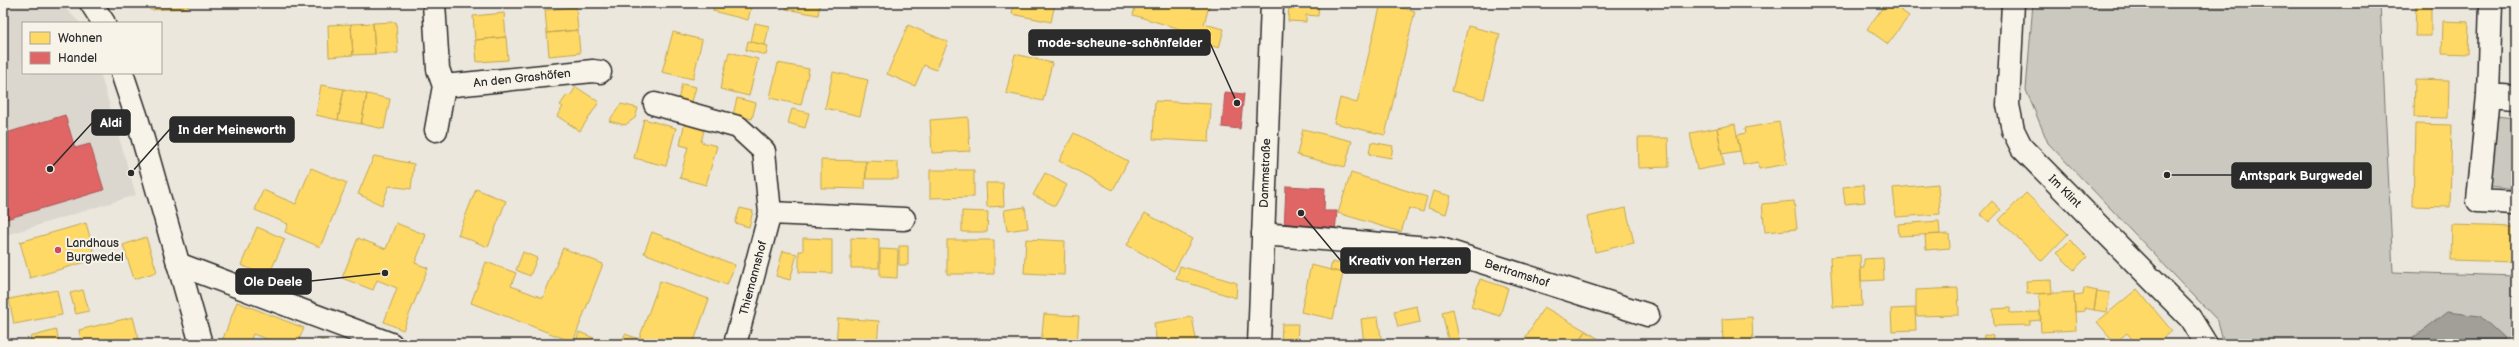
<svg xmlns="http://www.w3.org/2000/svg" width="2519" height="347" font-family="'Balsamiq Sans',sans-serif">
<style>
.built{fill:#dbd7ce}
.green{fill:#cbc8bf;stroke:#7b7a75}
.water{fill:#a29f98;stroke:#72716c}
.homes{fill:#ffd966;stroke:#bfa554}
.shops{fill:#e06666;stroke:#aa5454}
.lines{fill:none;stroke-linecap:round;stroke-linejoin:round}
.minor-casing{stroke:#2b2b2b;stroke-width:25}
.secondary-casing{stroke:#2b2b2b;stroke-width:25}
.minor{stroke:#f7f3e8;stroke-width:22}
.secondary{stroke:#f7f3e8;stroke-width:22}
.poi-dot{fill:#d1495b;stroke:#f7f3e8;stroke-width:1.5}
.labels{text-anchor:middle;stroke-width:4;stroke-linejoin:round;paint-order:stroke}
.street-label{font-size:12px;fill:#2b2b2b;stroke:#f7f3e8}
.poi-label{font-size:12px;fill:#2b2b2b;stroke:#f7f3e8;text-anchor:start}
.leader{fill:none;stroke:#2b2b2b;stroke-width:1.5}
.callout-dot{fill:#2b2b2b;stroke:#f7f3e8;stroke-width:1.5}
.callout{fill:#2b2b2b;stroke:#2b2b2b;stroke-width:1.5}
.callout-label{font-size:13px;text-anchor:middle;font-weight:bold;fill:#fff}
</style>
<rect width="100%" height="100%" fill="#ebe7dd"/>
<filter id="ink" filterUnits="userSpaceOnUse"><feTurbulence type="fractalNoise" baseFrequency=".025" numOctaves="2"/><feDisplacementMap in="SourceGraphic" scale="8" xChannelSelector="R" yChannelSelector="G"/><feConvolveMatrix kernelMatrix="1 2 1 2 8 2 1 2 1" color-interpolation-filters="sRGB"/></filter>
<g filter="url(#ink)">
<!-- built -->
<path class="built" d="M 3,3 L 60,3 L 80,23 L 23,23 L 23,73 L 100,73 L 136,195 L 3,236 Z"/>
<!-- green -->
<path class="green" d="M 2033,3 L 2380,3 L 2393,272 L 2516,276 L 2516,344 L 2224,344 L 2218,321 L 2048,143 L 2026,90 Z
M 2496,115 L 2516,117 L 2516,190 L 2490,187 Z"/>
<!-- water -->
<path class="water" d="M 2447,312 L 2480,316 L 2504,338 L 2501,344 L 2415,344 L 2413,338 Z"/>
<!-- homes -->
<path class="homes" d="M 150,3 L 188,3 L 188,8 L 150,10 Z
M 715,3 L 752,3 L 748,20 L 713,11 Z
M 787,3 L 820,3 L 818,15 L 786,9 Z
M 1014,3 L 1055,3 L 1051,22 L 1012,14 Z
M 1136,3 L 1210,3 L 1204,24 L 1224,29 L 1219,48 L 1195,41 L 1197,34 L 1133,15 Z
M 1289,3 L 1319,3 L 1318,16 L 1306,15 L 1306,22 L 1288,21 Z
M 1381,3 L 1415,11 L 1385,135 L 1334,123 L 1340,98 L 1357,103 Z
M 1886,3 L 1891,3 L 1909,16 L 1888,44 L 1867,29 Z
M 1899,3 L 1912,3 L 1907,9 Z
M 2416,3 L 2431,3 L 2431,36 L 2415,36 Z
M 576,7 L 578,30 L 547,33 L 545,10 Z
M 504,13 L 506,37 L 475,40 L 473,16 Z
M 2443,21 L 2469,22 L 2468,54 L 2442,53 Z
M 396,22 L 398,53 L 375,54 L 373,23 Z
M 373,23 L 375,54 L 353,55 L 351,24 Z
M 755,23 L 769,26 L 765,45 L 751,42 Z
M 351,24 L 353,55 L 329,57 L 328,25 Z
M 2514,24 L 2516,24 L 2516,61 L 2514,61 Z
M 908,25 L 948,42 L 936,70 L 924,65 L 915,86 L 887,74 Z
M 1468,26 L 1500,34 L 1484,99 L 1452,91 Z
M 578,30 L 580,53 L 549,56 L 547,33 Z
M 673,32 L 702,40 L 693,79 L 662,72 Z
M 506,37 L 508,60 L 477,62 L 475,40 Z
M 748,41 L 768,46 L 766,55 L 746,50 Z
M 729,52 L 758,59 L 749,96 L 720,89 Z
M 1015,54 L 1052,63 L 1043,101 L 1006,93 Z
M 778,63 L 809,69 L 801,105 L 770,98 Z
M 833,72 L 868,80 L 860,116 L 825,108 Z
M 2415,79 L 2449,80 L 2448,118 L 2414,117 Z
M 682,84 L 696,87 L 692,102 L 678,100 Z
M 321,85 L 344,89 L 338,120 L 316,115 Z
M 576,87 L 599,102 L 580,131 L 557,116 L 563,107 L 560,105 L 567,95 L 570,96 Z
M 344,89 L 367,94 L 361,124 L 338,120 Z
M 367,94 L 390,99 L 384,129 L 361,124 Z
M 737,98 L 756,103 L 752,119 L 733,115 Z
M 1155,101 L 1211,104 L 1209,142 L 1153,139 Z
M 621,104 L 638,108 L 635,118 L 625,125 L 609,121 Z
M 792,109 L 809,113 L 805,128 L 788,123 Z
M 968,117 L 970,151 L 932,153 L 930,120 Z
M 644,119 L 676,128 L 666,166 L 634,158 Z
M 685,121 L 705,126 L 701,142 L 717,146 L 706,185 L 680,178 L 688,147 L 680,145 Z
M 1779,122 L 1787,164 L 1759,169 L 1758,162 L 1743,165 L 1737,135 L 1746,133 L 1745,128 Z
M 1735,124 L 1740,151 L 1722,154 L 1717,128 Z
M 2415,124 L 2452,125 L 2450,207 L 2413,206 Z
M 1717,128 L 1724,165 L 1697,170 L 1690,133 Z
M 1303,129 L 1352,141 L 1345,167 L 1297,155 Z
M 1074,133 L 1128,161 L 1113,190 L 1059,161 Z
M 1638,138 L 1668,138 L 1669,167 L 1639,168 Z
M 1371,142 L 1393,146 L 1391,158 L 1369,154 Z
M 374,156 L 414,164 L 411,189 L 389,186 L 382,205 L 358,194 Z
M 821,160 L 866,161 L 865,189 L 821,188 Z
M 866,161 L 898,162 L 898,179 L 866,179 Z
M 311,168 L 347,183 L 320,247 L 285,232 L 288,224 L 255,210 L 263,190 L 296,204 Z
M 930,170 L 974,170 L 974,197 L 930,198 Z
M 1045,173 L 1067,185 L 1055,206 L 1033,195 Z
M 1351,173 L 1427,197 L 1423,212 L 1409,208 L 1401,232 L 1338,213 Z
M 986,183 L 1003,183 L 1004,206 L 987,207 Z
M 1938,184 L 1940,214 L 1896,217 L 1893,188 Z
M 1863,185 L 1865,202 L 1845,204 L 1843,187 Z
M 476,189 L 506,201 L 488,247 L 458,235 Z
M 1433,191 L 1451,196 L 1446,214 L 1428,208 Z
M 2026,193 L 2068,234 L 2042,261 L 1999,220 Z
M 1794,201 L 1797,229 L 1765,232 L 1762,204 Z
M 1992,201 L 2001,210 L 1989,222 L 1980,214 Z
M 1025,207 L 1028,228 L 1007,231 L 1004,210 Z
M 740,208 L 753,211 L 749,227 L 735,223 Z
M 1626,208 L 1634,243 L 1595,252 L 1587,217 Z
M 962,211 L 988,212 L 987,232 L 962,232 Z
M 1145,213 L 1192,239 L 1174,271 L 1127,245 Z
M 1939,221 L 1940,234 L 1899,236 L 1898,224 Z
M 86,223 L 96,259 L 30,278 L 20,242 Z
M 396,223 L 426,235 L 415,263 L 428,268 L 403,330 L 384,322 L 397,288 L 377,280 L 373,290 L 342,278 L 358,238 L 386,249 Z
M 2452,225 L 2516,227 L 2516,262 L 2451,260 Z
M 257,227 L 285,239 L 268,277 L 241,265 Z
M 652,232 L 735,265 L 727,285 L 644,253 Z
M 1949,234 L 1950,248 L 1926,250 L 1925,235 Z
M 146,237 L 157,272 L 134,279 L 123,245 Z
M 803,238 L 832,239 L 832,273 L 799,272 L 799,251 L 803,251 Z
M 851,238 L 879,239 L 879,268 L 851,268 Z
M 1026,239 L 1065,241 L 1064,275 L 1024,273 Z
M 947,240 L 994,240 L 994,274 L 947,274 Z
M 2070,240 L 2087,257 L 2074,270 L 2057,253 Z
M 899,246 L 908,246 L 908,265 L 899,265 Z
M 563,248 L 603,264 L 573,342 L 471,303 L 486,262 L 516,273 L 511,286 L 543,298 Z
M 880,249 L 898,250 L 897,278 L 880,277 Z
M 783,251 L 797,254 L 790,280 L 776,276 Z
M 523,252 L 537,258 L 530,276 L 516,270 Z
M 1860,255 L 1862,306 L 1833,307 L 1830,257 Z
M 1883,258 L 1884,280 L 1861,281 L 1861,268 L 1864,268 L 1864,259 Z
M 1332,262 L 1349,266 L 1348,274 L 1330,270 Z
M 1311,265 L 1343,273 L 1333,319 L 1301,312 Z
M 1180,266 L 1237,283 L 1236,298 L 1176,279 Z
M 1480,279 L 1508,288 L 1500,316 L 1471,307 Z
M 2051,280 L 2052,293 L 2027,294 L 2026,281 Z
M 660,281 L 709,299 L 693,344 L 621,344 L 625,334 L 639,339 Z
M 1958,288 L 1959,315 L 1916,316 L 1916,290 Z
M 2084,288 L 2097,291 L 2094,310 L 2084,308 L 2085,311 L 2075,312 L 2074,295 L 2083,294 Z
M 2137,289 L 2172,331 L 2157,344 L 2136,344 L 2127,333 L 2115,343 L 2097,322 Z
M 57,290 L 62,315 L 14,324 L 9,299 Z
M 83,290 L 89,311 L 76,314 L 70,293 Z
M 2097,291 L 2110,293 L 2107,312 L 2094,310 Z
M 2074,292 L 2076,330 L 2041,332 L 2039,294 Z
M 237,302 L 304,328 L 297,344 L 280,344 L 253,334 L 249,344 L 221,344 Z
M 1417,306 L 1420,322 L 1398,327 L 1394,311 Z
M 1544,307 L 1586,331 L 1578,344 L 1522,343 Z
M 1915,308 L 1916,330 L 1892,331 L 1891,309 Z
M 2010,308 L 2010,313 L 2040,312 L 2041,320 L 2030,321 L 2030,325 L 1994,326 L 1993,309 Z
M 1453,309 L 1460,344 L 1449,344 L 1442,312 Z
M 1044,314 L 1079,316 L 1077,344 L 1041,344 Z
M 133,317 L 140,344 L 82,344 L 79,330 Z
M 1192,317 L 1197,344 L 1157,344 L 1154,323 Z
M 1378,317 L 1382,344 L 1364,344 L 1361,319 Z
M 1752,317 L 1753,344 L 1723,344 L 1722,319 Z
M 838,318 L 879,321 L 877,344 L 836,344 Z
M 1282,324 L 1298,324 L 1297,344 L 1281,344 Z
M 56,330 L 60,344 L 32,344 L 30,337 Z
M 1586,331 L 1607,344 L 1578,344 Z
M 579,332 L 594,338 L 592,344 L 575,344 Z
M 1984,335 L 1993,336 L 1992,344 L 1983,344 Z
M 321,340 L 332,344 L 319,344 Z
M 1962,342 L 1962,344 L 1928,344 Z"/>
<!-- shops -->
<path class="shops" d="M 1225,92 L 1244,94 L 1240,129 L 1222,127 Z
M 65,115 L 75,148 L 90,144 L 104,190 L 3,220 L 3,134 Z
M 1286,186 L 1325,188 L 1324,211 L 1337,211 L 1335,233 L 1284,230 Z"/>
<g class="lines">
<defs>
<path id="minor" d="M 434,3 L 438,69 L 444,86 L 593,71 L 600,72
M 2491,3 L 2488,95 L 2478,201 L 2516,203
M 2488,95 L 2516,97
M 655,104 L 738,127 L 764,151 L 770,213 L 735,344
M 436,130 L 444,86
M 770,213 L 904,219
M 1263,234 L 1441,249 L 1648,315
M 178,264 L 391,344"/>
<path id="secondary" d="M 91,3 L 104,23
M 2013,3 L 2008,105 L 2013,130 L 2022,148 L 2190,318 L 2206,344
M 122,73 L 137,118 L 201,344
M 1259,344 L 1272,3"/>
</defs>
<!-- minor casing -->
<use href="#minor" class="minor-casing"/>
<!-- secondary casing -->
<use href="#secondary" class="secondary-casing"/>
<!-- minor -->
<use href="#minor" class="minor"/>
<!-- secondary -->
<use href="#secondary" class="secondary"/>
</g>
</g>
<!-- markers -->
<circle class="poi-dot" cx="58" cy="250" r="4"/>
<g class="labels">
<!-- street labels -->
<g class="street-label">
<text transform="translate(522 78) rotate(-6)" y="4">An den Grashöfen</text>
<text transform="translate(1265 173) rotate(-88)" y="4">Dammstraße</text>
<text transform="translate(2065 191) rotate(45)" y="4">Im Klint</text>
<text transform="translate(1517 273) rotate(18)" y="4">Bertramshof</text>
<text transform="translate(753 278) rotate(-75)" y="4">Thiemannshof</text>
</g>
<!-- poi labels -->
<g class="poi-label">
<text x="66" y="247">Landhaus<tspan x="66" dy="14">Burgwedel</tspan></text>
</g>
</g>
<!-- callouts -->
<path class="leader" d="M1237 103L1210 43M50 169L92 123M131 173L170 129M2167 175L2232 175M1301 213L1341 261M385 273L311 281"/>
<g class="callout-dot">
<circle cx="1237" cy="103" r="4"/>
<circle cx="50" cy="169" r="4"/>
<circle cx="131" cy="173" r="4"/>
<circle cx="2167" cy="175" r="4"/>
<circle cx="1301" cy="213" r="4"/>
<circle cx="385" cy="273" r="4"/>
</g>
<g class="callout">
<rect x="1029" y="30" width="181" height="25" rx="4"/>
<rect x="92" y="110" width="38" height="25" rx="4"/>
<rect x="170" y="117" width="124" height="25" rx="4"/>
<rect x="2232" y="163" width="139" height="25" rx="4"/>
<rect x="1341" y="248" width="129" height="25" rx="4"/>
<rect x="236" y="269" width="75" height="25" rx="4"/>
</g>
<g class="callout-label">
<text x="1120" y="47">mode-scheune-schönfelder</text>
<text x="111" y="127">Aldi</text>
<text x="232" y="134">In der Meineworth</text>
<text x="2301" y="180">Amtspark Burgwedel</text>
<text x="1405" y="265">Kreativ von Herzen</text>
<text x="273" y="286">Ole Deele</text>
</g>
<!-- margin -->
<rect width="2519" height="347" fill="none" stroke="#f7f3e8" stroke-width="16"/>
<rect x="8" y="8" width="2503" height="331" fill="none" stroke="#2b2b2b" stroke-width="1.5" filter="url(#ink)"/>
<!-- legend -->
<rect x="22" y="22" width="140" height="52" fill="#f7f3e8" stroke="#a5a39c"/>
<rect x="30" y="32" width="20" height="12" fill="#ffd966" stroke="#a5a39c"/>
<text x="58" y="42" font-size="12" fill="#2b2b2b">Wohnen</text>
<rect x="30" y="52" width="20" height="12" fill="#e06666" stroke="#a5a39c"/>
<text x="58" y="62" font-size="12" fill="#2b2b2b">Handel</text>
</svg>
